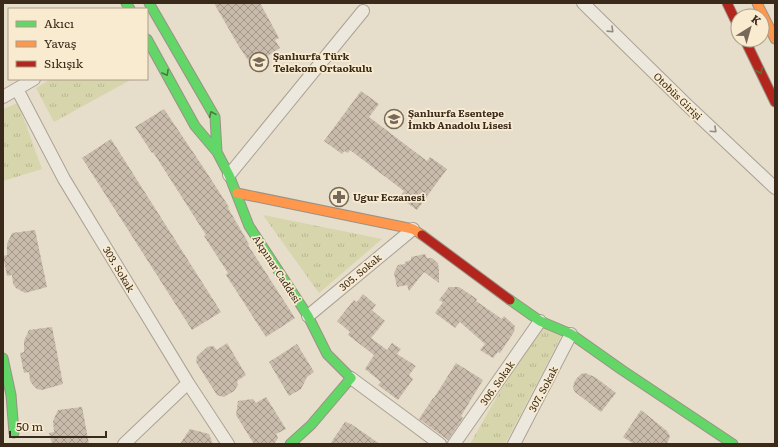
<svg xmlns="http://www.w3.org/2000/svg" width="778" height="447" font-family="Literata,serif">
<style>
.park{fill:url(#park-tufts)}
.building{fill:url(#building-cross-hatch)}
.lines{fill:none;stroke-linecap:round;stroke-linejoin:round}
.street-casing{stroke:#aba295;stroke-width:14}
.fast-casing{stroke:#9a9185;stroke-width:11}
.slow-casing{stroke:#9a9185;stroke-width:11}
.jam-casing{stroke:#9a9185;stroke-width:11}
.street{stroke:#ede8de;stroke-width:12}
.fast{stroke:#63d668;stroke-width:9}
.slow{stroke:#ff974d;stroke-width:9}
.jam{stroke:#b3261e;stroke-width:9}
.oneway{stroke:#94897d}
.oneway2{stroke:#4c773e}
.labels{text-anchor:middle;stroke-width:3.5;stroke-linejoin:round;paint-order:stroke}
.poi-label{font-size:10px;font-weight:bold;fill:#3a2a1c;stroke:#f8ebd0;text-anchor:start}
.street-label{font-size:10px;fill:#3a2a1c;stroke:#f8ebd0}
</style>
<defs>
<pattern id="park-tufts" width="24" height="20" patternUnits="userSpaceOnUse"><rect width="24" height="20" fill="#d7d5ac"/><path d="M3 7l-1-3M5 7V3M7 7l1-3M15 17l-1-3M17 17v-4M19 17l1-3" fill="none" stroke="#b9b793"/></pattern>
<pattern id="building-cross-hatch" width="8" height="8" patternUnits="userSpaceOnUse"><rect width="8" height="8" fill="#c9bbac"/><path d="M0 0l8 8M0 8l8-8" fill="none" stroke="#a4988b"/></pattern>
</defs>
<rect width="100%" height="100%" fill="#e6ddcb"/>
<!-- park -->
<path class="park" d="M 51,79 L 132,79 L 54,122 L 36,88 Z
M 18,103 L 42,169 L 3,181 L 3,109 Z
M 263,215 L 382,239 L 319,293 Z
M 540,321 L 562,335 L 505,444 L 470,444 Z"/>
<!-- building -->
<path class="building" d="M 214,3 L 260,3 L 279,38 L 275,40 L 280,48 L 252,66 L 238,45 Z
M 361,91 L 379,104 L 369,117 L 427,161 L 430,157 L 447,169 L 417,210 L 399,197 L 404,191 L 350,150 L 348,153 L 344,151 L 342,154 L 324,141 Z
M 164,109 L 205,170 L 229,207 L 228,208 L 249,244 L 248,245 L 295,318 L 266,337 L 226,275 L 228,273 L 204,236 L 206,235 L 153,152 L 152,153 L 135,127 Z
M 111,139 L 221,312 L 192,330 L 82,158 Z
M 35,230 L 47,287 L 25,293 L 16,288 L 13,284 L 12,275 L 7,276 L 3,256 L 7,255 L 7,244 L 12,233 Z
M 425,254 L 427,258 L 432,258 L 438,263 L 439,270 L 439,283 L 424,272 L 409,291 L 407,285 L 397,287 L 394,273 L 398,265 L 405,264 L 405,262 L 411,260 L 411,257 Z
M 449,287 L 459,287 L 477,299 L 476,301 L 502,319 L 504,316 L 515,326 L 514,332 L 500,353 L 498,352 L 493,358 L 480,350 L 485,344 L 460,322 L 455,328 L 435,313 L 443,302 L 439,300 Z
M 363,294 L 376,305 L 372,310 L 385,321 L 371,338 L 387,350 L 392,343 L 401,349 L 397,354 L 416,366 L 409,375 L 413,379 L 398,400 L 378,385 L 381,382 L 365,369 L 374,355 L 348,335 L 350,332 L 337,321 L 354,300 L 357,302 Z
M 52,327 L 63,384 L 42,390 L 37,389 L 33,385 L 30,381 L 29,372 L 24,373 L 20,353 L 24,352 L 24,341 L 29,330 Z
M 227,343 L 246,375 L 237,381 L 238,385 L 234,391 L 224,397 L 217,395 L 196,362 L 197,356 L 207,347 L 213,346 L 217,350 Z
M 297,344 L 314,372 L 307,377 L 301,389 L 289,396 L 269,362 Z
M 456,363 L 483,380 L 461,416 L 463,418 L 448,440 L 419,419 L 433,398 L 434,398 Z
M 585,373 L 595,377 L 616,393 L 601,412 L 575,392 L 573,388 L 574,383 L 576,379 L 581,374 Z
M 266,397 L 286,429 L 276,434 L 278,438 L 274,444 L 254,444 L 236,415 L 238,401 L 253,399 L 256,403 Z
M 82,407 L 89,444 L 52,444 L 49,433 L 54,432 L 53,421 L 58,410 Z
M 641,410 L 667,431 L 670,436 L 667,444 L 634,444 L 623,437 Z
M 345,422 L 351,424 L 380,444 L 330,444 Z
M 190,429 L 209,434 L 213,444 L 180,444 Z"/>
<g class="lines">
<defs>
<path id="street" d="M 583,3 L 687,105 L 775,188
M 17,89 L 64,179 L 188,383 L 228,444
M 3,97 L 34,79
M 229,175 L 363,11
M 308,316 L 413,229
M 351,378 L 440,444
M 124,444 L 188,383
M 454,444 L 540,321
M 514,444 L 571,334"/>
<path id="fast" d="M 126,3 L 130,9
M 149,3 L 215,117 L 217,152
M 147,39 L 195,126 L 217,152 L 229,175 L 249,226 L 308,316 L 327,354 L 351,378 L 311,425 L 290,444
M 510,300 L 540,321 L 571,334 L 622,370 L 733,444
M 3,358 L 11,395 L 14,433"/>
<path id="slow" d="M 757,3 L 775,39
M 237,193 L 413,229 L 422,235"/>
<path id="jam" d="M 727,3 L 738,26
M 745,40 L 775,102
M 422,235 L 510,300"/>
</defs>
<!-- street casing -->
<use href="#street" class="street-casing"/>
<!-- fast casing -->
<use href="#fast" class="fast-casing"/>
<!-- slow casing -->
<use href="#slow" class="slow-casing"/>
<!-- jam casing -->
<use href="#jam" class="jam-casing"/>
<!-- street -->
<use href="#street" class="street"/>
<!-- fast -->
<use href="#fast" class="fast"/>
<!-- slow -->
<use href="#slow" class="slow"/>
<!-- jam -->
<use href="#jam" class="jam"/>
</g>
<!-- one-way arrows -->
<defs><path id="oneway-chevron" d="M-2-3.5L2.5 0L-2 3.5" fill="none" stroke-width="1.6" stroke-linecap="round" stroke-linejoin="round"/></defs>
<g class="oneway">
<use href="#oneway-chevron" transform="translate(611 30) rotate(44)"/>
<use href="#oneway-chevron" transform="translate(714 130) rotate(43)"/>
</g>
<g class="oneway2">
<use href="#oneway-chevron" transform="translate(760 71) rotate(64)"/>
<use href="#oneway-chevron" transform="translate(166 73) rotate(61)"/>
<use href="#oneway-chevron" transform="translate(212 114) rotate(-114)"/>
</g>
<!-- icons -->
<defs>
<symbol id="school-ring" viewBox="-11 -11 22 22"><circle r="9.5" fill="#f8ebd0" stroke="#766959" stroke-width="1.5"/><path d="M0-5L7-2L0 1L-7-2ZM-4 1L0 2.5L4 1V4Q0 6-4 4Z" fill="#766959"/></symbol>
<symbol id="pharmacy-ring" viewBox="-11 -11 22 22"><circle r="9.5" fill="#f8ebd0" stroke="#766959" stroke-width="1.5"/><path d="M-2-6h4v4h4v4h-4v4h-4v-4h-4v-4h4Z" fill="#766959"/></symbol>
</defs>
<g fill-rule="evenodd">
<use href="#school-ring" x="248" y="51" width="22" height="22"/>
<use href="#school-ring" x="383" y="108" width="22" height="22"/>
<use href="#pharmacy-ring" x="328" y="186" width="22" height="22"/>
</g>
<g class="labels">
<!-- poi labels -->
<g class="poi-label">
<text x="273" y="60">Şanlıurfa Türk<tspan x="273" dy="12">Telekom Ortaokulu</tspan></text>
<text x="408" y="117">Şanlıurfa Esentepe<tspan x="408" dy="12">İmkb Anadolu Lisesi</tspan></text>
<text x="353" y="201">Ugur Eczanesi</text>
</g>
<!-- street labels -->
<g class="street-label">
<text transform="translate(678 96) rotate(44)" y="4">Otobüs Girişi</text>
<text transform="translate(119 269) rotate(59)" y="4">303. Sokak</text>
<text transform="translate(277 269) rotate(57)" y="4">Akpınar Caddesi</text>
<text transform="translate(360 272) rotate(-40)" y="4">305. Sokak</text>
<text transform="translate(497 383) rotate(-55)" y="4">306. Sokak</text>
<text transform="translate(543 389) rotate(-62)" y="4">307. Sokak</text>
</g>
</g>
<!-- border -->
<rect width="778" height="447" fill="none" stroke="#3a2a1c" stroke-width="8"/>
<!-- legend -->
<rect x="8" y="8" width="140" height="72" fill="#f8ebd0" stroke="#ac9e88"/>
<rect x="16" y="21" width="20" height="6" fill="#63d668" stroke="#ac9e88"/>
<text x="44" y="28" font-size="12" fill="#3a2a1c">Akıcı</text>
<rect x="16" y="41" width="20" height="6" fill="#ff974d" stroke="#ac9e88"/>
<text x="44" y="48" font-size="12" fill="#3a2a1c">Yavaş</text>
<rect x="16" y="61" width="20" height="6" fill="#b3261e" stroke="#ac9e88"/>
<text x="44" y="68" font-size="12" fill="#3a2a1c">Sıkışık</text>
<!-- north arrow -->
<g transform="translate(750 28) rotate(37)"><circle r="19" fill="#f8ebd0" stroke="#ac9e88"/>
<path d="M0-3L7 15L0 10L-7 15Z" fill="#766959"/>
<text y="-6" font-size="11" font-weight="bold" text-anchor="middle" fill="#3a2a1c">K</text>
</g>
<!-- scale -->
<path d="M10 431v6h96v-6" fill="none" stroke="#3a2a1c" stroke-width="2"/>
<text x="16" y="431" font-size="12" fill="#3a2a1c" stroke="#f8ebd0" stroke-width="3" paint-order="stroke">50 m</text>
</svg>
